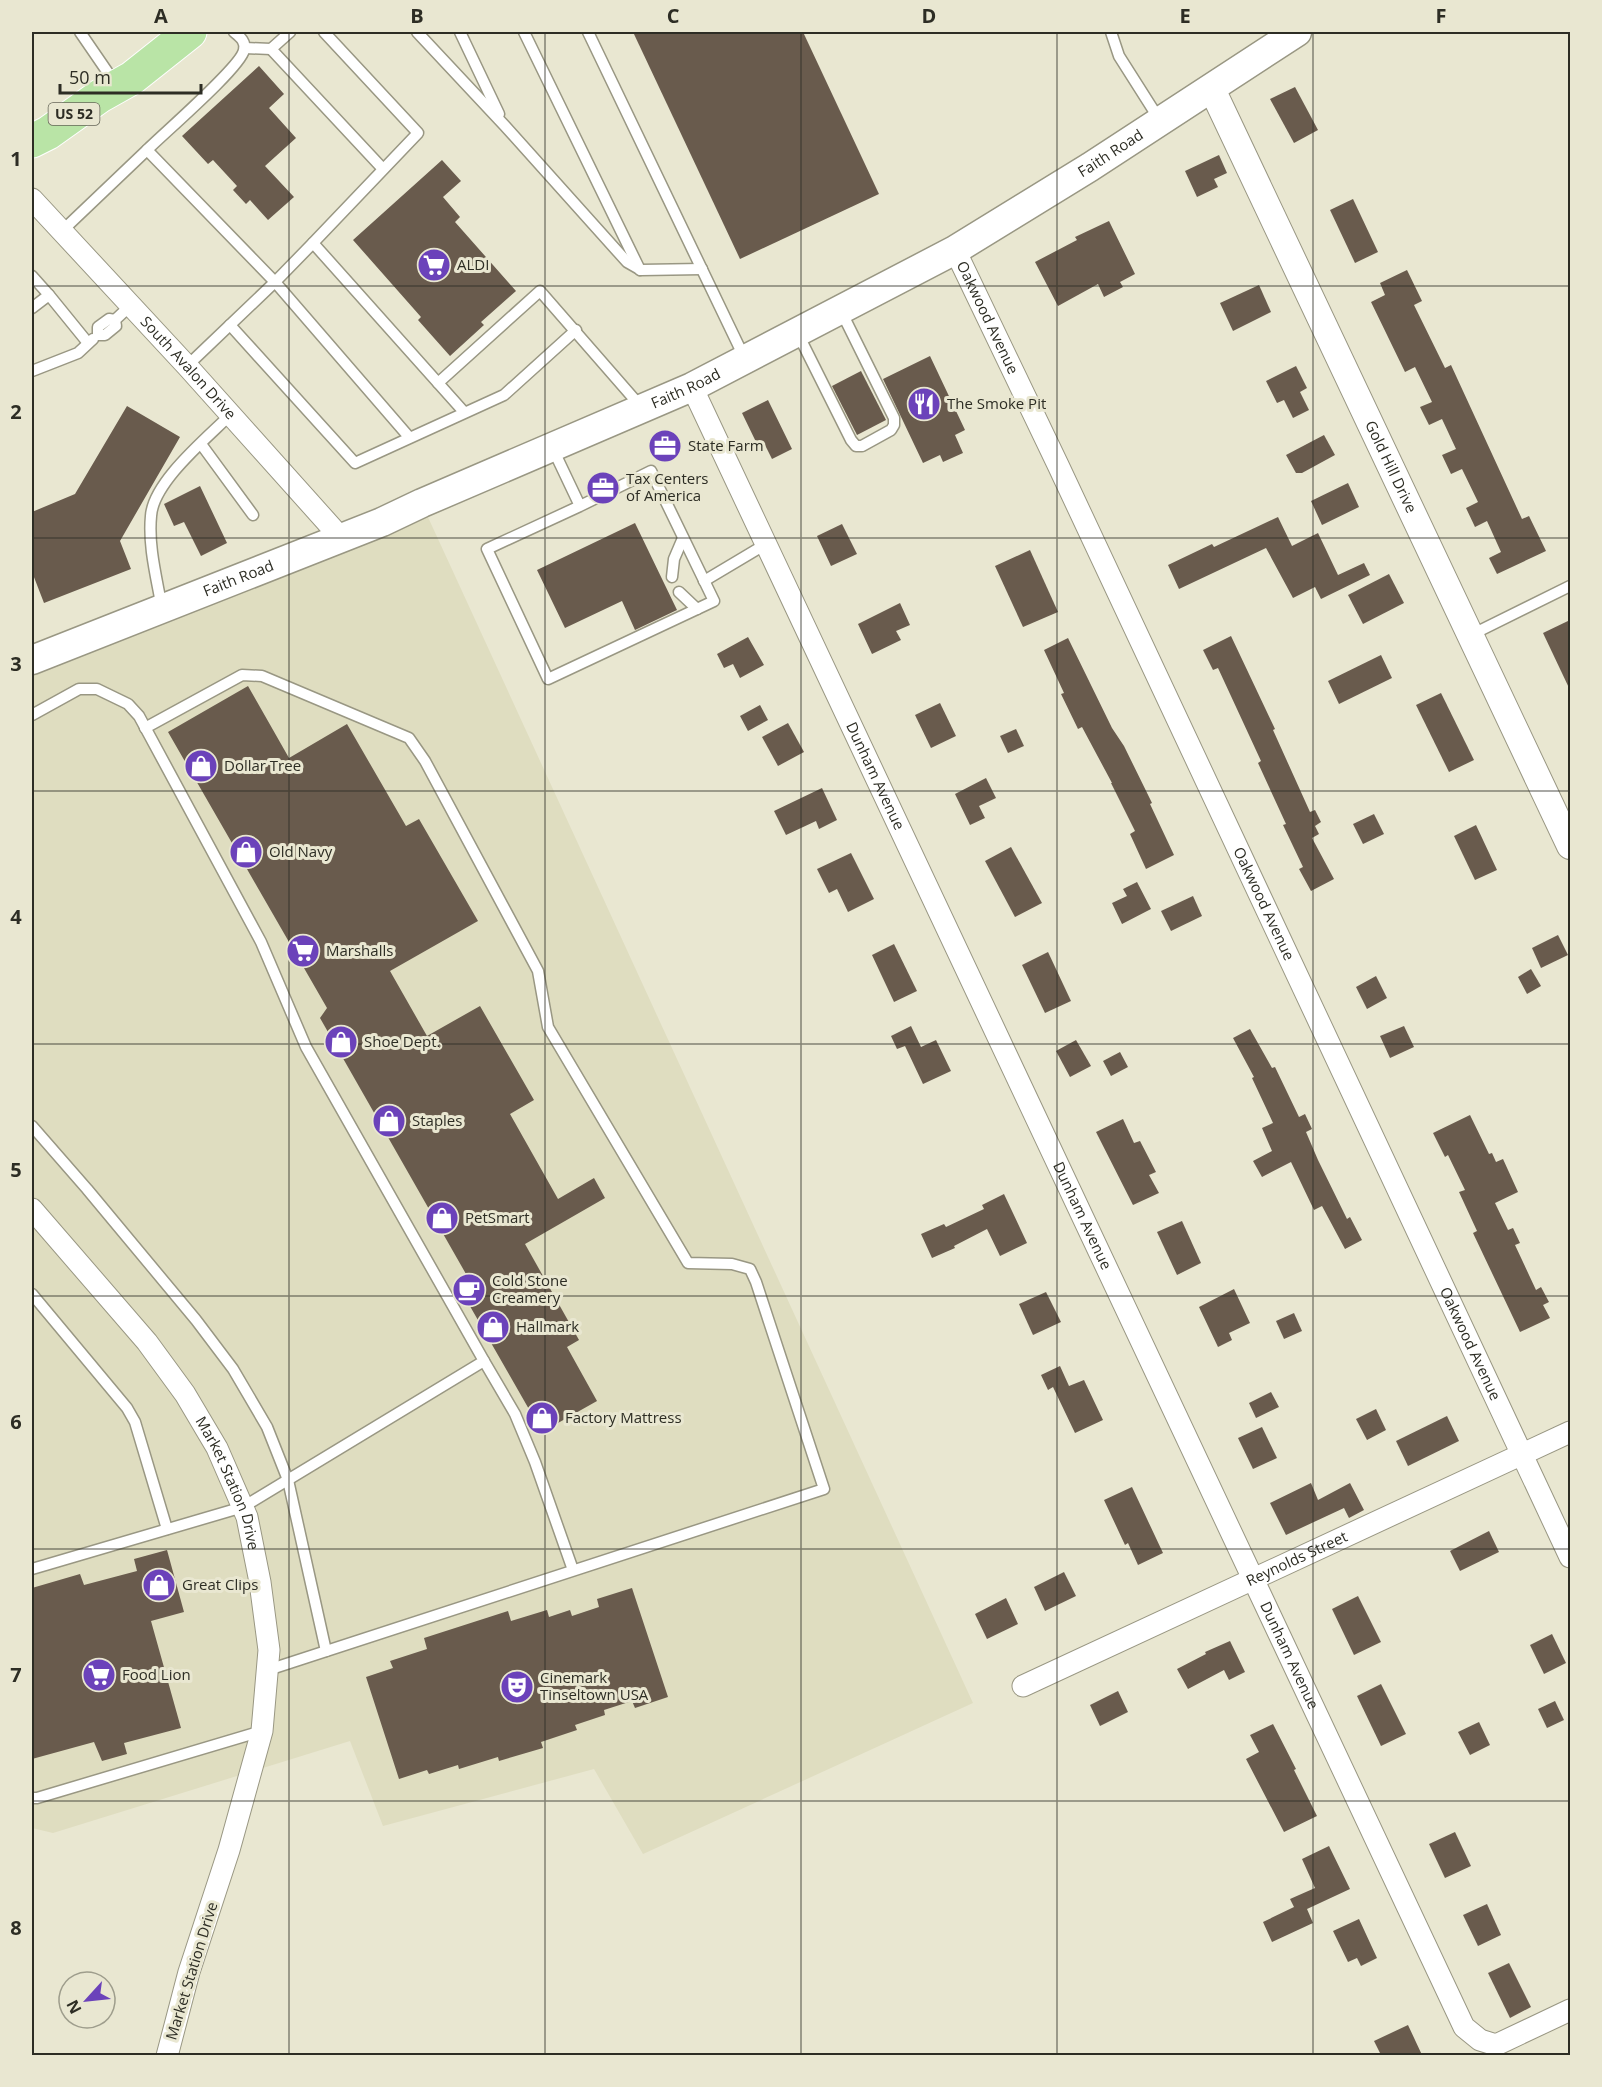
<svg xmlns="http://www.w3.org/2000/svg" width="1602" height="2087" viewBox="0 0 1602 2087" font-family="'Open Sans',sans-serif">
	<rect width="100%" height="100%" fill="#e9e7d1"/>
	<polygon fill="#dfddc0" points="427,515 973,1703 643,1854 594,1769 383,1826 350,1741 53,1833 32,1828 32,675 118,637"/>
	<g fill="#695b4d">
		<polygon points="633,32 803,32 879,194 740,259"/>
		<polygon points="259,66 284,94 269,108 296,138 265,166 294,197 268,220 250,200 246,204 233,190 237,186 213,160 208,164 182,136"/>
		<polygon points="1295,87 1318,130 1294,143 1270,99"/>
		<polygon points="1219,155 1227,173 1214,179 1218,187 1197,197 1185,171"/>
		<polygon points="442,160 461,181 443,197 460,217 455,222 516,291 481,322 484,325 450,356 418,320 421,317 353,240"/>
		<polygon points="1353,199 1378,252 1355,263 1330,210"/>
		<polygon points="1109,221 1135,274 1120,282 1123,287 1104,297 1098,284 1058,306 1035,262 1077,240 1075,237"/>
		<polygon points="1407,270 1422,301 1414,305 1445,368 1451,365 1522,519 1529,516 1546,551 1497,574 1489,558 1501,552 1487,521 1475,527 1466,508 1478,502 1462,469 1451,474 1442,455 1456,449 1442,419 1429,425 1420,407 1432,402 1415,367 1405,372 1371,302 1385,295 1380,283"/>
		<polygon points="1259,285 1271,312 1233,331 1220,303"/>
		<polygon points="930,356 965,430 955,435 963,453 943,462 940,455 923,463 883,379"/>
		<polygon points="1296,366 1307,388 1300,392 1309,410 1293,418 1284,400 1277,403 1266,381"/>
		<polygon points="861,371 886,420 857,435 832,386"/>
		<polygon points="768,400 792,449 772,459 763,441 757,444 742,413"/>
		<polygon points="127,406 180,437 120,541 131,569 44,603 32,572 32,512 75,494"/>
		<polygon points="1324,435 1335,455 1302,473 1296,473 1286,455"/>
		<polygon points="1348,483 1359,507 1322,525 1311,501"/>
		<polygon points="200,486 227,543 201,556 184,522 174,526 164,504"/>
		<polygon points="1278,517 1292,546 1318,533 1338,575 1364,563 1370,575 1321,599 1315,587 1293,598 1266,548 1179,589 1168,565 1212,544 1214,547"/>
		<polygon points="635,523 677,610 635,630 622,601 565,628 537,570"/>
		<polygon points="842,524 857,554 831,566 817,536"/>
		<polygon points="1030,550 1058,612 1023,627 995,566"/>
		<polygon points="1389,574 1404,603 1363,624 1348,595"/>
		<polygon points="900,603 910,625 896,631 901,640 872,654 858,624"/>
		<polygon points="1570,620 1570,690 1543,633"/>
		<polygon points="1231,636 1275,729 1273,730 1310,812 1315,810 1321,822 1315,826 1319,834 1312,838 1334,879 1311,891 1299,869 1303,867 1283,825 1286,824 1258,763 1261,761 1218,668 1213,670 1203,650"/>
		<polygon points="748,637 764,665 740,678 733,664 724,668 717,654"/>
		<polygon points="1068,638 1112,728 1124,746 1152,803 1150,804 1174,855 1146,869 1130,834 1135,831 1111,783 1112,783 1082,727 1078,729 1061,694 1064,693 1044,650"/>
		<polygon points="1381,655 1392,678 1339,704 1328,681"/>
		<polygon points="248,686 289,758 347,724 406,826 419,819 478,921 390,971 427,1036 480,1006 534,1100 510,1114 558,1199 594,1178 605,1198 525,1244 579,1340 567,1347 597,1401 542,1432 459,1287 470,1281 320,1018 327,1008 168,732"/>
		<polygon points="1441,693 1474,760 1449,772 1416,705"/>
		<polygon points="940,703 956,736 931,748 915,715"/>
		<polygon points="760,705 768,720 748,731 740,716"/>
		<polygon points="788,723 804,752 778,766 762,737"/>
		<polygon points="1016,729 1024,746 1008,753 1000,736"/>
		<polygon points="986,778 996,798 979,806 985,818 970,825 955,794"/>
		<polygon points="822,788 837,820 819,829 816,821 786,835 774,811"/>
		<polygon points="1374,814 1384,834 1363,844 1353,824"/>
		<polygon points="1476,825 1497,870 1475,880 1454,836"/>
		<polygon points="1011,847 1042,903 1015,917 985,861"/>
		<polygon points="851,853 874,899 848,912 837,889 829,893 817,869"/>
		<polygon points="1137,882 1151,909 1122,924 1112,903 1127,896 1123,889"/>
		<polygon points="1193,896 1202,916 1171,931 1161,911"/>
		<polygon points="1558,935 1568,955 1541,968 1532,948"/>
		<polygon points="894,944 917,991 894,1002 872,955"/>
		<polygon points="1048,952 1071,1001 1045,1013 1022,965"/>
		<polygon points="1531,969 1541,986 1527,994 1518,977"/>
		<polygon points="1376,976 1387,998 1367,1009 1356,987"/>
		<polygon points="911,1026 921,1047 936,1040 951,1071 923,1084 905,1046 897,1049 891,1036"/>
		<polygon points="1404,1026 1414,1047 1390,1058 1380,1036"/>
		<polygon points="1250,1029 1272,1068 1275,1067 1299,1117 1305,1114 1312,1129 1306,1132 1318,1160 1347,1219 1350,1217 1362,1240 1345,1249 1322,1206 1314,1210 1291,1162 1262,1177 1253,1161 1272,1151 1262,1128 1273,1123 1252,1078 1254,1077 1233,1038"/>
		<polygon points="1076,1040 1091,1066 1070,1077 1056,1051"/>
		<polygon points="1120,1052 1128,1067 1111,1076 1103,1061"/>
		<polygon points="1470,1115 1489,1154 1492,1153 1496,1162 1503,1159 1518,1192 1495,1203 1508,1230 1513,1228 1520,1243 1515,1245 1536,1290 1541,1287 1549,1302 1543,1305 1550,1318 1520,1332 1473,1233 1477,1231 1459,1192 1465,1190 1448,1155 1445,1157 1433,1133"/>
		<polygon points="1123,1119 1134,1143 1140,1141 1156,1172 1149,1175 1159,1193 1133,1205 1096,1132"/>
		<polygon points="1004,1194 1027,1243 1000,1256 987,1229 954,1246 955,1248 932,1258 921,1234 944,1224 946,1227 984,1209 982,1205"/>
		<polygon points="1182,1221 1201,1263 1177,1275 1157,1232"/>
		<polygon points="1234,1289 1250,1323 1229,1333 1232,1340 1218,1347 1199,1307"/>
		<polygon points="1046,1292 1061,1322 1033,1335 1019,1304"/>
		<polygon points="1294,1313 1302,1331 1284,1339 1276,1321"/>
		<polygon points="1060,1366 1069,1386 1084,1380 1103,1420 1075,1433 1053,1387 1048,1390 1041,1375"/>
		<polygon points="1271,1392 1279,1407 1256,1418 1249,1403"/>
		<polygon points="1376,1409 1386,1430 1367,1440 1356,1419"/>
		<polygon points="1447,1416 1459,1441 1408,1466 1396,1441"/>
		<polygon points="1262,1427 1277,1458 1253,1469 1238,1438"/>
		<polygon points="1311,1483 1318,1500 1350,1483 1364,1510 1349,1518 1344,1508 1286,1535 1270,1503"/>
		<polygon points="1132,1487 1163,1553 1138,1565 1128,1543 1125,1545 1104,1500"/>
		<polygon points="1489,1531 1499,1552 1460,1571 1450,1551"/>
		<polygon points="167,1550 184,1612 151,1621 181,1728 124,1743 127,1754 102,1761 94,1742 32,1759 32,1588 80,1574 84,1585 137,1571 134,1559"/>
		<polygon points="1064,1572 1076,1596 1045,1611 1034,1587"/>
		<polygon points="632,1588 668,1697 635,1708 632,1701 604,1710 605,1715 575,1725 577,1730 541,1742 543,1748 499,1761 498,1757 459,1769 458,1765 429,1774 427,1770 399,1779 366,1677 393,1668 390,1661 427,1649 424,1638 508,1611 511,1621 547,1610 549,1617 570,1610 572,1616 599,1607 597,1599"/>
		<polygon points="1358,1596 1381,1642 1354,1655 1332,1609"/>
		<polygon points="1006,1598 1018,1624 987,1639 975,1614"/>
		<polygon points="1552,1634 1566,1663 1544,1674 1530,1645"/>
		<polygon points="1230,1641 1245,1672 1229,1680 1224,1670 1188,1689 1177,1669 1206,1654 1205,1652"/>
		<polygon points="1381,1684 1406,1734 1381,1746 1357,1696"/>
		<polygon points="1118,1691 1128,1712 1100,1726 1090,1705"/>
		<polygon points="1555,1701 1564,1720 1547,1728 1538,1709"/>
		<polygon points="1479,1722 1490,1745 1470,1755 1458,1732"/>
		<polygon points="1273,1724 1296,1769 1294,1770 1317,1816 1284,1832 1246,1759 1259,1752 1250,1735"/>
		<polygon points="1455,1832 1471,1866 1445,1878 1429,1844"/>
		<polygon points="1329,1846 1350,1889 1307,1909 1313,1923 1272,1942 1263,1922 1294,1907 1290,1899 1315,1888 1302,1859"/>
		<polygon points="1487,1904 1501,1935 1478,1946 1463,1915"/>
		<polygon points="1359,1919 1377,1958 1361,1966 1357,1958 1348,1962 1333,1931"/>
		<polygon points="1509,1963 1531,2007 1510,2018 1488,1973"/>
		<polygon points="1408,2025 1422,2055 1381,2055 1374,2041"/>
	</g>
	<g fill="none" stroke-linecap="round" stroke-linejoin="round">
		<g stroke="#999783" stroke-width="13">
			<g id="service">
				<polyline points="80,32 115,83"/>
				<polyline points="417,32 505,126 627,262 641,270 702,269"/>
				<polyline points="460,32 499,114"/>
				<polyline points="524,32 640,270"/>
				<polyline points="588,32 745,359"/>
				<polyline points="1111,32 1119,56 1159,119"/>
				<polyline points="245,48 271,49 290,32"/>
				<polyline points="271,49 383,169"/>
				<path d="M147 150C164 133 241 67 244 50 246 41 240 37 234 32"/>
				<polyline points="62,231 147,150 275,282 409,437"/>
				<polyline points="313,243 418,133 324,32"/>
				<polyline points="32,276 49,295"/>
				<polyline points="32,308 49,295 88,343"/>
				<polyline points="115,320 116,326 105,335 98,335 98,327 109,319 115,320 131,305"/>
				<polyline points="230,325 355,463 504,395 576,330"/>
				<polyline points="797,332 851,440 856,446 862,446 891,430 894,425 894,418 841,311"/>
				<polyline points="187,366 275,282 313,243 464,412"/>
				<polyline points="32,371 78,353 93,339"/>
				<polyline points="438,383 540,291 642,408"/>
				<polyline points="201,444 253,515"/>
				<polyline points="552,447 580,506 487,549 548,679 714,601 651,471 580,506"/>
				<polyline points="672,577 674,559 683,538"/>
				<polyline points="704,581 766,544"/>
				<polyline points="679,592 697,609"/>
				<path d="M162 609C157 579 148 547 151 516 153 482 207 438 230 415"/>
				<polyline points="1471,635 1570,586"/>
				<polyline points="32,715 79,689 97,689 128,704 139,716 261,942 306,1047 484,1361 243,1507 32,1569"/>
				<polyline points="145,728 242,675 262,676 409,738 425,761 538,971 548,1027 688,1263 732,1264 750,1269 756,1282 824,1489 268,1670"/>
				<polyline points="32,1126 87,1189 196,1320 233,1369 267,1427 288,1480 326,1651"/>
				<polyline points="32,1294 127,1408 135,1422 167,1529"/>
				<polyline points="484,1361 515,1414 535,1462 573,1570"/>
				<polyline points="32,1798 37,1798 262,1731"/>
			</g>
		</g>
		<g stroke="#999783" stroke-width="23">
			<g id="minor">
				<path id="s1" d="M32 199 187 366 342 539"/>
				<path id="s2" d="M955 250 1058 465 1570 1557"/>
				<path id="s3" d="M692 387 1464 2027 1480 2040 1496 2045 1570 2010"/>
				<path id="s4" d="M32 1209 147 1342 185 1394 217 1448 247 1517 260 1582 269 1650 262 1731 229 1850 189 1972 167 2056"/>
				<path id="s5" d="M1023 1686 1570 1432"/>
			</g>
		</g>
		<g stroke="#999783" stroke-width="28">
			<g id="tertiary">
				<path id="s6" d="M1212 89 1570 846"/>
			</g>
		</g>
		<g stroke="#999783" stroke-width="31">
			<g id="secondary">
				<path id="s7" d="M32 660 382 522 422 503 692 387 955 250 1090 167 1297 32"/>
			</g>
		</g>
		<g stroke="#fff" stroke-width="35">
			<polyline id="primary" points="32,141 48,133 100,96 132,78 190,32"/>
		</g>
		<use href="#service" stroke="#fff" stroke-width="10"/>
		<use href="#minor" stroke="#fff" stroke-width="21"/>
		<use href="#tertiary" stroke="#fff" stroke-width="26"/>
		<use href="#secondary" stroke="#fff" stroke-width="28"/>
		<use href="#primary" stroke="#b9e4a6" stroke-width="33"/>
	</g>
	<path fill="none" stroke="#2d2d24" stroke-width="1.5" stroke-opacity="0.55" d="M289 32V2056M545 32V2056M801 32V2056M1057 32V2056M1313 32V2056M32 286H1570M32 538H1570M32 791H1570M32 1044H1570M32 1296H1570M32 1549H1570M32 1801H1570"/>
	<defs>
		<g id="supermarket-disc" transform="scale(1.725)"><circle r="9.5" fill="#6b42ba" stroke="#e9e7d1"/><path d="M-6-5.5h2.5l.6 2H6L4.5 2H-2.5L-4.4-4H-6ZM-1.5 3.2a1.3 1.3 0 1 0 .1 0ZM3 3.2a1.3 1.3 0 1 0 .1 0Z" fill="#fff"/></g>
		<g id="restaurant-disc" transform="scale(1.725)"><circle r="9.5" fill="#6b42ba" stroke="#e9e7d1"/><path d="M-5-6h1v4h1v-4h1v4h1v-4h1v5L-1.5 .5V6h-2V.5L-5-1ZM5-6V6H3V1.5H1.5Q1.5-4 5-6Z" fill="#fff"/></g>
		<g id="office-disc" transform="scale(1.725)"><circle r="9.5" fill="#6b42ba" stroke="#e9e7d1"/><path d="M-6-3h4V-5.5h4V-3h4V5H-6ZM-1-4.5V-3h2v-1.5ZM-6 0V1H6V0Z" fill="#fff"/></g>
		<g id="shop-disc" transform="scale(1.725)"><circle r="9.5" fill="#6b42ba" stroke="#e9e7d1"/><path d="M-5-2.5h2.3a2.7 3.5 0 0 1 5.4 0H5L5.5 6h-11ZM-1.5-2.5h3a1.5 2.3 0 0 0-3 0Z" fill="#fff"/></g>
		<g id="cafe-disc" transform="scale(1.725)"><circle r="9.5" fill="#6b42ba" stroke="#e9e7d1"/><path d="M-5.5-4.5H6V0H3Q3 3.5 0 3.5H-2.5Q-5.5 3.5-5.5 0ZM3-3.2v2h1.7v-2ZM-6 4.5H4V6H-6Z" fill="#fff"/></g>
		<g id="theatre-disc" transform="scale(1.725)"><circle r="9.5" fill="#6b42ba" stroke="#e9e7d1"/><path d="M-5-5.5Q0-4 5-5.5V0Q5 5 0 6Q-5 5-5 0ZM-3.3-2.5H-1v1.5H-3.3ZM1-2.5H3.3v1.5H1ZM-2.8 1Q0 5.5 2.8 1Z" fill="#fff"/></g>
	</defs>
	<g fill-rule="evenodd">
		<use href="#supermarket-disc" x="434" y="265"/>
		<use href="#restaurant-disc" x="924" y="404"/>
		<use href="#office-disc" x="665" y="446"/>
		<use href="#office-disc" x="603" y="488"/>
		<use href="#shop-disc" x="201" y="766"/>
		<use href="#shop-disc" x="246" y="852"/>
		<use href="#supermarket-disc" x="303" y="951"/>
		<use href="#shop-disc" x="341" y="1042"/>
		<use href="#shop-disc" x="389" y="1121"/>
		<use href="#shop-disc" x="442" y="1218"/>
		<use href="#cafe-disc" x="469" y="1290"/>
		<use href="#shop-disc" x="493" y="1327"/>
		<use href="#shop-disc" x="542" y="1418"/>
		<use href="#shop-disc" x="159" y="1585"/>
		<use href="#supermarket-disc" x="99" y="1675"/>
		<use href="#theatre-disc" x="517" y="1687"/>
	</g>
	<g text-anchor="middle" stroke-width="6" stroke-linejoin="round" paint-order="stroke">
		<rect fill="#e9e7d1" stroke="#656558" stroke-width="1.5" x="48.5" y="103" width="51" height="22" rx="4.5"/>
		<g font-size="14" font-weight="bold" fill="#2d2d24">
			<text x="74" y="119">US 52</text>
		</g>
		<g font-size="15" fill="#2d2d24" stroke="#e9e7d1">
			<text dy="5" stroke="none"><textPath href="#s7" startOffset="1194">Faith Road</textPath></text>
			<text dy="5" stroke="none"><textPath href="#s2" startOffset="75">Oakwood Avenue</textPath></text>
			<text dy="5" stroke="none"><textPath href="#s1" startOffset="230">South Avalon Drive</textPath></text>
			<text dy="5" stroke="none"><textPath href="#s7" startOffset="708">Faith Road</textPath></text>
			<text dy="5" stroke="none"><textPath href="#s6" startOffset="418">Gold Hill Drive</textPath></text>
			<text dy="5" stroke="none"><textPath href="#s7" startOffset="222">Faith Road</textPath></text>
			<text dy="5" stroke="none"><textPath href="#s3" startOffset="430">Dunham Avenue</textPath></text>
			<text dy="5" stroke="none"><textPath href="#s2" startOffset="723">Oakwood Avenue</textPath></text>
			<text dy="5" stroke="none"><textPath href="#s3" startOffset="916">Dunham Avenue</textPath></text>
			<text dy="5" stroke="none"><textPath href="#s2" startOffset="1209">Oakwood Avenue</textPath></text>
			<text dy="5" stroke="none"><textPath href="#s4" startOffset="340">Market Station Drive</textPath></text>
			<text dy="5" stroke="none"><textPath href="#s5" startOffset="302">Reynolds Street</textPath></text>
			<text dy="5" stroke="none"><textPath href="#s3" startOffset="1402">Dunham Avenue</textPath></text>
			<text transform="translate(192 1971) rotate(-73)" y="5">Market Station Drive</text>
		</g>
		<g font-size="15" fill="#2d2d24" stroke="#e9e7d1" text-anchor="start">
			<text x="457" y="270">ALDI</text>
			<text x="947" y="409">The Smoke Pit</text>
			<text x="688" y="451">State Farm</text>
			<text x="626" y="484">Tax Centers<tspan x="626" dy="17">of America</tspan></text>
			<text x="224" y="771">Dollar Tree</text>
			<text x="269" y="857">Old Navy</text>
			<text x="326" y="956">Marshalls</text>
			<text x="364" y="1047">Shoe Dept.</text>
			<text x="412" y="1126">Staples</text>
			<text x="465" y="1223">PetSmart</text>
			<text x="492" y="1286">Cold Stone<tspan x="492" dy="17">Creamery</tspan></text>
			<text x="516" y="1332">Hallmark</text>
			<text x="565" y="1423">Factory Mattress</text>
			<text x="182" y="1590">Great Clips</text>
			<text x="122" y="1680">Food Lion</text>
			<text x="540" y="1683">Cinemark<tspan x="540" dy="17">Tinseltown USA</tspan></text>
		</g>
	</g>
	<rect width="1602" height="2087" fill="none" stroke="#e9e7d1" stroke-width="66"/>
	<g transform="translate(87 2000) rotate(243)"><circle r="28" fill="#e9e7d1" stroke="#9e9d8c" stroke-width="1.5"/>
	<path d="M0-4.5L10 22L0 15L-10 22Z" fill="#6b42ba"/>
	<text y="-9" font-size="16" font-weight="bold" text-anchor="middle" fill="#2d2d24">N</text>
	</g>
	<path d="M60 84v9h141v-9" fill="none" stroke="#2d2d24" stroke-width="3"/>
	<text x="69" y="84" font-size="18" fill="#2d2d24" stroke="#e9e7d1" stroke-width="4.5" paint-order="stroke">50 m</text>
	<rect x="33" y="33" width="1536" height="2021" fill="none" stroke="#2d2d24" stroke-width="2"/>
	<g font-size="20" text-anchor="middle" font-weight="bold" fill="#2d2d24">
		<text x="161" y="23">A</text>
		<text x="417" y="23">B</text>
		<text x="673" y="23">C</text>
		<text x="929" y="23">D</text>
		<text x="1185" y="23">E</text>
		<text x="1441" y="23">F</text>
		<text x="16" y="166">1</text>
		<text x="16" y="419">2</text>
		<text x="16" y="671">3</text>
		<text x="16" y="924">4</text>
		<text x="16" y="1177">5</text>
		<text x="16" y="1429">6</text>
		<text x="16" y="1682">7</text>
		<text x="16" y="1935">8</text>
	</g>
</svg>
